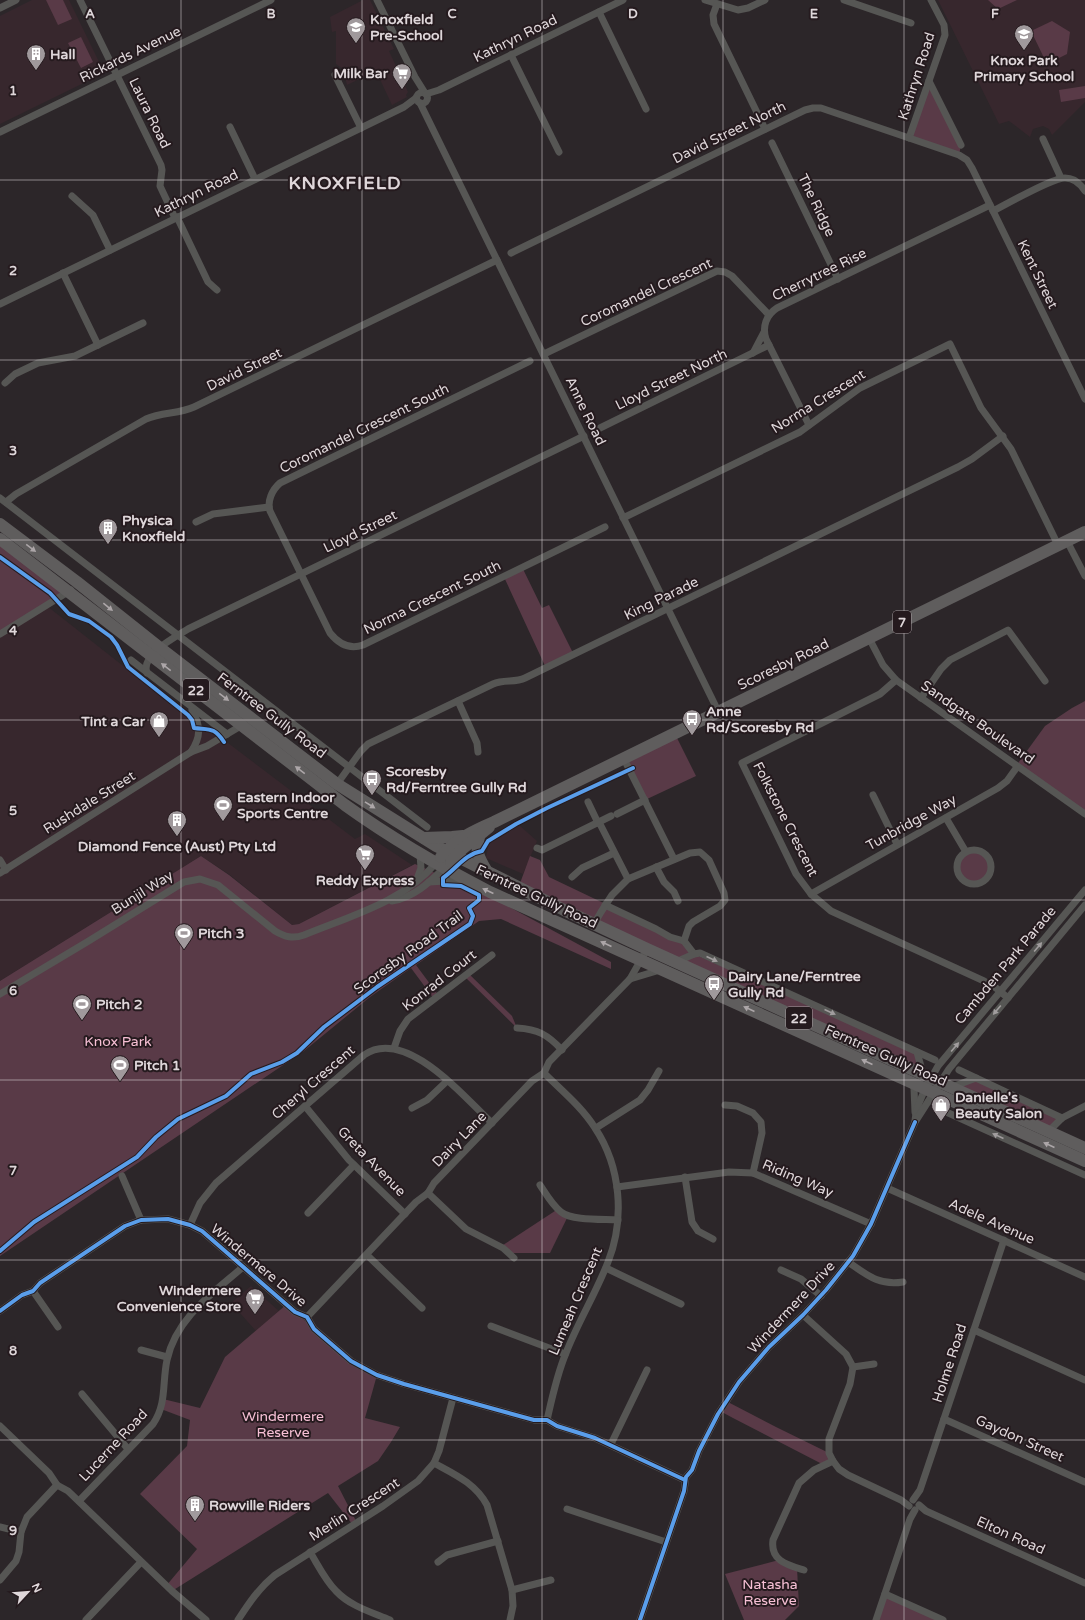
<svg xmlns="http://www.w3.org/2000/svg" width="1085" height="1620" viewBox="0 0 1085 1620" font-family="'Varela Round',sans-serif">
	<rect width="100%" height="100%" fill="#2c2629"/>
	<g fill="#37272d">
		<polygon points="32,0 69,0 102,68 100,75 0,124 0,16"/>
		<polygon points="363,0 370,0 394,49 389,51 408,92 406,95 407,97 392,105 376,71 347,85 343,69 336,64 336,31 332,32 330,17"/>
		<polygon points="938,0 1085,0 1085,102 1052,135 1049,129 1043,126 1033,129 1030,137 1009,121 999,124"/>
		<polygon points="47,606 188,717 228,743 355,839 365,834 412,865 299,924 292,925 230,875 201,856 0,981 0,634"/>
		<polygon points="519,825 537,841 523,874 486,858 489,841"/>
		<polygon points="251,1286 279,1311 256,1331 231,1303"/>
	</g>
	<g fill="#593a47">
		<polygon points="46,0 63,0 72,19 58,25"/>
		<polygon points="988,0 1017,0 998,9"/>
		<polygon points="1052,21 1070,32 1067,54 1047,64 1031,31"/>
		<polygon points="81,37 93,62 81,68 68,43"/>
		<polygon points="929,81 961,145 959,155 909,138"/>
		<polygon points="1085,86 1085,98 1061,102 1059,90"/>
		<polygon points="0,539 70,592 0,634"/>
		<polygon points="522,567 542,608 549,605 574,655 546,668 504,577"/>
		<polygon points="1085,701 1085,814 1016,766 1045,726 1072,708"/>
		<polygon points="675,734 696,776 645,800 624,759"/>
		<circle cx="974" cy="867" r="17"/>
		<polygon points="201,856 229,875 292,925 299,924 415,864 502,903 611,962 611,969 501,919 479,921 416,965 439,996 434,999 411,968 370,997 304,1051 0,1256 0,981"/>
		<polygon points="530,856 540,860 549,877 681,940 694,954 917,1052 923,1074 519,886"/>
		<polygon points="468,973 512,1016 517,1028 464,976"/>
		<polygon points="976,1078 1062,1118 1049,1131 952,1087"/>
		<polygon points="558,1209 568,1216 550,1253 509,1253 500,1247"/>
		<polygon points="287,1304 329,1343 377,1375 365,1418 400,1427 391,1442 378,1461 338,1486 357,1523 353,1525 328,1493 172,1591 166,1586 197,1549 140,1494 187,1446 190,1420 161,1409 163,1399 200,1408 225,1357"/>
		<polygon points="726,1401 776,1427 829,1453 831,1458 824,1465 733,1418 720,1411"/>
		<polygon points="779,1560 797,1568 799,1606 785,1620 744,1620 725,1574"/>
		<polygon points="885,1594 943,1620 876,1620"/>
	</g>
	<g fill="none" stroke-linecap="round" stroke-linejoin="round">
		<g stroke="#565654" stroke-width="7">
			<polyline points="80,0 161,165 162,170 160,186 175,218"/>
			<polyline points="377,0 415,77 425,93"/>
			<polyline points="705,0 738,10 748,8 765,0"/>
			<polyline points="844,0 911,23"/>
			<polyline points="717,4 713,15 714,24 765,129"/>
			<polyline points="0,8 16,0"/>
			<polyline points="599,12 646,109"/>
			<polyline points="511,55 559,152"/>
			<polyline points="335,75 361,128"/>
			<polyline points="929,81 961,145"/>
			<circle cx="422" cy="98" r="5.5"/>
			<polyline points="426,94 439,90 623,0"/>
			<polyline points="420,103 719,713"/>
			<polyline points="230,127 255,179"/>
			<polyline points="0,132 271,0"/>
			<polyline points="909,138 945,35 944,25 931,0"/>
			<polyline points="1043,139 1061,178"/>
			<polyline points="772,143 838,279"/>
			<polyline points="72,196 93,215 110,250"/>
			<path d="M993 211C1007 204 1052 178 1065 178 1074 178 1080 183 1085 191"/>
			<polyline points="177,217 208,282 217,290"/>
			<polyline points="511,253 805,110 813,108 821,108 959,155 967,160 972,168 1085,399"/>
			<polyline points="63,273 98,345"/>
			<polyline points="0,304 404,107 416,98"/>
			<polyline points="753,353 764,332"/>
			<polyline points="544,354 717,271 725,272 732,276 769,315"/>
			<path d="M530 361 280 483C272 490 267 501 270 511L330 633C338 643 349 650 363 645L605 527"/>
			<polyline points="5,383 15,374 38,363 75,356 143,323"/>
			<path d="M809 425 766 339C762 327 766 315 777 308L990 205"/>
			<polyline points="600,428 769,345"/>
			<polyline points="0,498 427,827"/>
			<path d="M6 502 16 494 146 419C162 412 179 414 194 407L497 260"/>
			<polyline points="623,518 800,432 860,388 950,344 981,408 1011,449 1058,545"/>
			<polyline points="196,522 213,514 269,507"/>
			<polyline points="1067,541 1085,576"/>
			<polyline points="0,634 71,590"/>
			<polyline points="869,638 883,665 896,680 1085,814"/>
			<polyline points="131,660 227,734"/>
			<path d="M147 673C140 655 175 637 188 629L584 436"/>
			<polyline points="896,680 880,694 742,763 796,874 811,894 831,911 984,981 996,988 1008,998"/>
			<polyline points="921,698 941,669 950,660 1008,630 1045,681"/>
			<polyline points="458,701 477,743 478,752"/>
			<path d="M191 752C201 737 201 726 192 710"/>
			<polyline points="624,759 674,859"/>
			<path d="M337 784 361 751 368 744 493 684C504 679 515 683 525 678L958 467 972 459 1003 436"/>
			<polyline points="873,795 897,844"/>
			<polyline points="588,802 598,823"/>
			<polyline points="617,814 645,800"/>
			<polyline points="946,818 966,852"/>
			<polyline points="599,822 628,879"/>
			<polyline points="537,848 542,850 611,816"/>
			<circle cx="974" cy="867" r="17"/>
			<polyline points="0,860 6,870"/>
			<polyline points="656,867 664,882 674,892 678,901"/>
			<polyline points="0,873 191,752 207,746 239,727 243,723"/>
			<polyline points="572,877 582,868 614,853"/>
			<polyline points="416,882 421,868 420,854"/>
			<polyline points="429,882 463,880"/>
			<polyline points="811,894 998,788 1007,781 1017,767"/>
			<path d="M392 901C413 898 430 882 444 868"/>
			<polyline points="605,905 656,929 670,937 684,941 694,954"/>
			<polyline points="594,924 601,912 612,895 628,879 690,853 700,852 709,860 724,893 725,900 720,906 693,922 689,926 684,941"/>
			<polyline points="676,962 694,954 700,953 935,1060"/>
			<polyline points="630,979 660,970"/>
			<path d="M0 994 87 942 184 882 200 879 218 885 275 931C285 937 293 939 304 935 350 916 403 902 436 863"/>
			<path d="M517 1028C538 1029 548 1035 562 1050"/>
			<polyline points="394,1048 400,1031 408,1019 492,955"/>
			<polyline points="917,1052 923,1074"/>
			<polyline points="959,1070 976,1078"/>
			<path d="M544 1073C561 1090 582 1107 595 1128 621 1167 625 1219 608 1262 596 1293 578 1322 566 1353 557 1374 552 1398 547 1420"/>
			<polyline points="912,1083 914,1088 915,1112"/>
			<polyline points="952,1087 976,1078 1062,1118"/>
			<polyline points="725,1105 737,1106 753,1113 761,1122 762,1133 753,1173"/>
			<polyline points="305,1106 349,1160 405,1214"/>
			<polyline points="412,1108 427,1100 447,1081"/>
			<polyline points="944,1111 1085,1175"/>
			<path d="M915 1121C916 1103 929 1082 938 1066L1085 890"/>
			<polyline points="596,1128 640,1100 648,1090 659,1071"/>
			<polyline points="1049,1131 1062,1118 1085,1106"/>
			<polyline points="122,1176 141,1220"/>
			<polyline points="685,1177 692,1222 698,1231 713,1239"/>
			<path d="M540 1185C546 1194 552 1205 561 1212 572 1221 603 1219 618 1220"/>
			<polyline points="617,1187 729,1172 753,1173 871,1224"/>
			<polyline points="887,1188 1085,1277"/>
			<polyline points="428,1193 466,1229 503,1248 514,1258"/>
			<polyline points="308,1213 354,1165"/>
			<path d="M190 1225 200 1203 216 1183 364 1055C405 1026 464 1097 492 1123"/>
			<polyline points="367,1255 422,1308"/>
			<path d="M848 1262C867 1275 879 1286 903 1282"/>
			<polyline points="606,1268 681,1304"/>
			<polyline points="781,1270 801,1279 821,1296"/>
			<polyline points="33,1291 58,1327"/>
			<polyline points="0,1311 22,1295 33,1291 40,1283 125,1226 141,1220 168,1219 190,1225 202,1231 295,1312 307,1317 314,1329 351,1361 377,1375 404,1384 534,1420 547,1420 557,1426 595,1438 685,1480"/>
			<polyline points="803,1315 846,1354 853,1367 850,1384 829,1439 829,1453 833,1461 839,1469 848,1475 901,1500 909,1506"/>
			<polyline points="307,1317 416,1202 428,1193 434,1183 532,1081 544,1073 549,1062 630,979 647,949"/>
			<polyline points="491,1326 565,1354"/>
			<polyline points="974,1330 1085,1380"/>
			<polyline points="141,1350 167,1357"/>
			<polyline points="853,1367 874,1364"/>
			<polyline points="82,1394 128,1449"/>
			<polyline points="944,1419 1085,1482"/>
			<polyline points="0,1426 49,1473 57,1485 68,1491 172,1591 206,1620"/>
			<polyline points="611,1444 647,1370"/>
			<path d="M434 1463C454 1474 475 1483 487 1505L512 1590 513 1606 510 1620"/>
			<polyline points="913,1500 920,1490 1004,1240"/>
			<path d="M79 1501 153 1424C167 1404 162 1383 167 1360 176 1318 213 1293 243 1267"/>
			<polyline points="919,1505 926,1511 1085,1583"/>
			<polyline points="567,1509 666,1542"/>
			<polyline points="0,1527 21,1532"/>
			<path d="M310 1552C318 1565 325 1580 336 1591 350 1606 371 1612 390 1620"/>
			<polyline points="438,1562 447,1555 498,1541"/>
			<path d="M804 1570C788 1565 770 1561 773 1540L799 1483 814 1470 833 1461"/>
			<polyline points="0,1580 16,1561 19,1552 21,1532 27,1517 57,1485"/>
			<polyline points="512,1590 551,1580"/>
			<polyline points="885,1594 943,1620"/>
			<polyline points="86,1620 141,1562"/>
			<path d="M238 1620C249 1603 259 1588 275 1575L383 1506 418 1481 434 1463 439 1451 453 1398"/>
			<polyline points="640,1620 684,1491 686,1477 692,1470 699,1451 718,1414 739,1382 769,1347 803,1315 826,1290 853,1256 871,1224 915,1122 949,1069 1085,905"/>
			<polyline points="876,1620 910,1519 915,1510"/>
		</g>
		<g stroke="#5f5d5d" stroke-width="12">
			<polyline points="0,524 77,582 160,648 337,784 436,846 564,910 647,949 1085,1148"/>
			<path d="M0 539 345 805C391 838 439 866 490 892L1085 1161"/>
			<path d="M479 837C475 851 479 858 486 870"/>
			<polyline points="424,838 452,837 463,836"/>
			<path d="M441 857C456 839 473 831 494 822L1085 532"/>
			<polyline points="451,862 462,849 489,827"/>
		</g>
		<g stroke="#251a1e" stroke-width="6">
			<g id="cycleway">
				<path d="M0 557 50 593 69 614 89 621 111 637 117 645 128 667 188 715 192 720 194 728C210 730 214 727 224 742"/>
				<path d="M0 1251 34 1222 137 1157 156 1137 178 1119 226 1096 251 1074 282 1062 297 1053 324 1027 377 987 470 924 473 916 469 908 479 900V895L461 886 443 885V878C457 868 465 854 482 851L488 841 516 824 547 808 633 768"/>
				<polyline points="0,1311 22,1295 33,1291 40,1283 125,1226 141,1220 168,1219 190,1225 202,1231 295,1312 307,1317 314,1329 351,1361 377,1375 404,1384 534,1420 547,1420 557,1426 595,1438 685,1480"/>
				<polyline points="640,1620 684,1491 686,1477 692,1470 699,1451 718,1414 739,1382 769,1347 803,1315 826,1290 853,1256 871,1224 915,1122"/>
			</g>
		</g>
		<use href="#cycleway" stroke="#5a9eea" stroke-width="4"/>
	</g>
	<defs><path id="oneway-solid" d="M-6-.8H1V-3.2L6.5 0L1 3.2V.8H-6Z"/></defs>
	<g fill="#aca6a8">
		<use href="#oneway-solid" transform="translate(31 548) rotate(37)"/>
		<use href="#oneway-solid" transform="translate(108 607) rotate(39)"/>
		<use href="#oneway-solid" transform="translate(166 667) rotate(-142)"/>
		<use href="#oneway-solid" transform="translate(224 697) rotate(37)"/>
		<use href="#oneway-solid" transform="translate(300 770) rotate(-143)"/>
		<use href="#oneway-solid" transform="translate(370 805) rotate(32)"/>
		<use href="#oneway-solid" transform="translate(488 891) rotate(-155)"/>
		<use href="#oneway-solid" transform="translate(606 944) rotate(-156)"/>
		<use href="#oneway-solid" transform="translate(749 1009) rotate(-156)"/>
		<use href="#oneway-solid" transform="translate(867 1062) rotate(-156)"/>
		<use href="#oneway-solid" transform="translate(1049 1145) rotate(-156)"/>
	</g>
	<g fill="#a19d9e">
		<use href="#oneway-solid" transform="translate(1038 947) rotate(-50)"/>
		<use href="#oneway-solid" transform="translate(712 959) rotate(24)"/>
		<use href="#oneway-solid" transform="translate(997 1010) rotate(130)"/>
		<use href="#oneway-solid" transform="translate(830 1012) rotate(24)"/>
		<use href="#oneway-solid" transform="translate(955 1047) rotate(-50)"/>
		<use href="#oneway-solid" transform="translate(998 1136) rotate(-156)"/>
	</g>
	<path fill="none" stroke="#dfd7da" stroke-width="1" stroke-opacity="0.55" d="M181 0V1620M362 0V1620M542 0V1620M723 0V1620M904 0V1620M0 180H1085M0 360H1085M0 540H1085M0 720H1085M0 900H1085M0 1080H1085M0 1260H1085M0 1440H1085"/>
	<defs>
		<g id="school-pin" transform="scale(1)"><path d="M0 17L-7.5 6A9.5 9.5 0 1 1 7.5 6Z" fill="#a0999c" stroke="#251a1e"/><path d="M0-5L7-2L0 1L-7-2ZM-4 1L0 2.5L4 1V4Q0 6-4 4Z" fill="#fff"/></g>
		<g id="building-pin" transform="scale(1)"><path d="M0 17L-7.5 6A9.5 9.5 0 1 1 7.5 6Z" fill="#a0999c" stroke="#251a1e"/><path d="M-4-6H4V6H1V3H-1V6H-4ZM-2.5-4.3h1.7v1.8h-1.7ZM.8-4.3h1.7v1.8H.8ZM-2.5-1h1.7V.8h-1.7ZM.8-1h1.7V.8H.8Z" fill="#fff"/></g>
		<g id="supermarket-pin" transform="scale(1)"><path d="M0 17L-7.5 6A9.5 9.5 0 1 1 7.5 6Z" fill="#a0999c" stroke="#251a1e"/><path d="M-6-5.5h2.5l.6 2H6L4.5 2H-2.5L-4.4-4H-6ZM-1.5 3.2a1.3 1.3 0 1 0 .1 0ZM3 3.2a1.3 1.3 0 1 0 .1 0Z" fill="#fff"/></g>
		<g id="bus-pin" transform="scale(1)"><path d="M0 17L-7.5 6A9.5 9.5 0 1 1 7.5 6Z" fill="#a0999c" stroke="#251a1e"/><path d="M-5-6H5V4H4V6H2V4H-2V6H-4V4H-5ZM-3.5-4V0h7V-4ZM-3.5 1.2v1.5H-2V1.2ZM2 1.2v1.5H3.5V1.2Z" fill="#fff"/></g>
		<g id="shop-pin" transform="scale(1)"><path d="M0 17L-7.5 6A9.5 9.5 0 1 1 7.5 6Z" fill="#a0999c" stroke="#251a1e"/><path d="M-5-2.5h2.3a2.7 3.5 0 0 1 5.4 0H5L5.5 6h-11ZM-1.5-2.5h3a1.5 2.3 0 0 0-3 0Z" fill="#fff"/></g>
		<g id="stadium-pin" transform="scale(1)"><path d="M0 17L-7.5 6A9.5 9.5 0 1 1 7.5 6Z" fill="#a0999c" stroke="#251a1e"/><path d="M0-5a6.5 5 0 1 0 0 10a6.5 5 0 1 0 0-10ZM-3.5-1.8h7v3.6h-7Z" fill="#fff"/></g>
	</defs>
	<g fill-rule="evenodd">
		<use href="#school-pin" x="356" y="27"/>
		<use href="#school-pin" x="1024" y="34"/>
		<use href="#building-pin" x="36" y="54"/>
		<use href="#supermarket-pin" x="402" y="73"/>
		<use href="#building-pin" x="108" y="528"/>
		<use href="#bus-pin" x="692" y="719"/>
		<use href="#shop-pin" x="159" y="721"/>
		<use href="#bus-pin" x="372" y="779"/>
		<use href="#stadium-pin" x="223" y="805"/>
		<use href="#building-pin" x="177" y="820"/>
		<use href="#supermarket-pin" x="365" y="854"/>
		<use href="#stadium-pin" x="184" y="933"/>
		<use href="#bus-pin" x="714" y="984"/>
		<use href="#stadium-pin" x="82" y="1004"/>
		<use href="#stadium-pin" x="120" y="1065"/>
		<use href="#shop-pin" x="941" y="1105"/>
		<use href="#supermarket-pin" x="255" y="1298"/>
		<use href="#building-pin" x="195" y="1505"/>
	</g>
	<g text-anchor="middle" stroke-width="4" stroke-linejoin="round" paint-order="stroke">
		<g fill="#251a1e" stroke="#a79ea2" stroke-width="1">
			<rect x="893" y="611" width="18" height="22" rx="3"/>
			<rect x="183" y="679" width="26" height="22" rx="3"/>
			<rect x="786" y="1007" width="26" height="22" rx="3"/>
		</g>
		<g font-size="13" font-weight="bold" fill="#dfd7da">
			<text x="902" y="627">7</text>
			<text x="196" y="695">22</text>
			<text x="799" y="1023">22</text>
		</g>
		<g font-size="14" font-weight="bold" fill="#dfd7da" stroke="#251a1e" text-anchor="start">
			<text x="370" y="24">Knoxfield<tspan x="370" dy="16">Pre-School</tspan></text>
			<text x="50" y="59">Hall</text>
			<text x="1024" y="65" text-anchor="middle">Knox Park<tspan x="1024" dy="16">Primary School</tspan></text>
			<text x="388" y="78" text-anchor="end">Milk Bar</text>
			<text x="122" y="525">Physica<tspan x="122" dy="16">Knoxfield</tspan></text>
			<text x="706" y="716">Anne<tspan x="706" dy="16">Rd/Scoresby Rd</tspan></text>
			<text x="145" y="726" text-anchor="end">Tint a Car</text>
			<text x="386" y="776">Scoresby<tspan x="386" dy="16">Rd/Ferntree Gully Rd</tspan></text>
			<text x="237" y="802">Eastern Indoor<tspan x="237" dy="16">Sports Centre</tspan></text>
			<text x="177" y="851" text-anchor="middle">Diamond Fence (Aust) Pty Ltd</text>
			<text x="365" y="885" text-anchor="middle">Reddy Express</text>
			<text x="198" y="938">Pitch 3</text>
			<text x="728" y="981">Dairy Lane/Ferntree<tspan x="728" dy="16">Gully Rd</tspan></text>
			<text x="96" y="1009">Pitch 2</text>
			<text x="134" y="1070">Pitch 1</text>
			<text x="955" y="1102">Danielle's<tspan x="955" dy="16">Beauty Salon</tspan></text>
			<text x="241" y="1295" text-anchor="end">Windermere<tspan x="241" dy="16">Convenience Store</tspan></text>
			<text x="209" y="1510">Rowville Riders</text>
		</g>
		<g font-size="14" fill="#dfd7da" stroke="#251a1e">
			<text transform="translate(515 38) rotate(-26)" y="5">Kathryn Road</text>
			<text transform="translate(130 54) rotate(-26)" y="5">Rickards Avenue</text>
			<text transform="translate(916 76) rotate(-72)" y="5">Kathryn Road</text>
			<text transform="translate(150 113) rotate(64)" y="5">Laura Road</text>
			<text transform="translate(729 132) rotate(-26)" y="5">David Street North</text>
			<text transform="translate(196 193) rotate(-26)" y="5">Kathryn Road</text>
			<text transform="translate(817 205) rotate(64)" y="5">The Ridge</text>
			<text transform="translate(819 274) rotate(-26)" y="5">Cherrytree Rise</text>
			<text transform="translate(1038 274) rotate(64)" y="5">Kent Street</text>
			<text transform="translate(646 292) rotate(-25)" y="5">Coromandel Crescent</text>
			<text transform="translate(244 369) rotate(-26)" y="5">David Street</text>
			<text transform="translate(671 379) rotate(-26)" y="5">Lloyd Street North</text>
			<text transform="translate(818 401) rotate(-32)" y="5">Norma Crescent</text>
			<text transform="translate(586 411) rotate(64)" y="5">Anne Road</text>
			<text transform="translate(364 428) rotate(-26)" y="5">Coromandel Crescent South</text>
			<text transform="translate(360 531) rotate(-26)" y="5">Lloyd Street</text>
			<text transform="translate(432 597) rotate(-26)" y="5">Norma Crescent South</text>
			<text transform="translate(661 598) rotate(-26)" y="5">King Parade</text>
			<text transform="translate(783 664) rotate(-26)" y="5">Scoresby Road</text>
			<text transform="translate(272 715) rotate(37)" y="5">Ferntree Gully Road</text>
			<text transform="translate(978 722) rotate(35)" y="5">Sandgate Boulevard</text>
			<text transform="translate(89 802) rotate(-32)" y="5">Rushdale Street</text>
			<text transform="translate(786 819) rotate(63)" y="5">Folkstone Crescent</text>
			<text transform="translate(911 822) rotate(-29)" y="5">Tunbridge Way</text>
			<text transform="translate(142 892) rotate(-32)" y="5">Bunjil Way</text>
			<text transform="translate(537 896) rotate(25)" y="5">Ferntree Gully Road</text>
			<text transform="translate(408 952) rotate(-36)" y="5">Scoresby Road Trail</text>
			<text transform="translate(1005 965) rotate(-50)" y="5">Cambden Park Parade</text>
			<text transform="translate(439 980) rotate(-38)" y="5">Konrad Court</text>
			<text transform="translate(886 1055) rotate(24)" y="5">Ferntree Gully Road</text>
			<text transform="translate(313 1082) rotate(-41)" y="5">Cheryl Crescent</text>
			<text transform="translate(459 1139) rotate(-46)" y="5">Dairy Lane</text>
			<text transform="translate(372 1161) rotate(46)" y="5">Greta Avenue</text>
			<text transform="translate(798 1178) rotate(23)" y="5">Riding Way</text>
			<text transform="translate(992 1221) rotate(24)" y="5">Adele Avenue</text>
			<text transform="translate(259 1265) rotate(40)" y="5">Windermere Drive</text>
			<text transform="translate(575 1301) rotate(-67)" y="5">Lumeah Crescent</text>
			<text transform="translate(791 1307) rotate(-47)" y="5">Windermere Drive</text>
			<text transform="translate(949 1363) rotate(-72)" y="5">Holme Road</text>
			<text transform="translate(1020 1438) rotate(24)" y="5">Gaydon Street</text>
			<text transform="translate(113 1445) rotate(-47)" y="5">Lucerne Road</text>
			<text transform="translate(354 1509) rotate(-33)" y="5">Merlin Crescent</text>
			<text transform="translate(1011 1535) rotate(24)" y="5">Elton Road</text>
		</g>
		<g font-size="14" fill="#f7c0d5" stroke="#251a1e">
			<text x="118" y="1046">Knox Park</text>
			<text x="283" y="1421">Windermere<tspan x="283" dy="16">Reserve</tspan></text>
			<text x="770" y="1589">Natasha<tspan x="770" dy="16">Reserve</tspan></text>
		</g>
		<g font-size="18" font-weight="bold" letter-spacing="1" fill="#dfd7da" stroke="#251a1e">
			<text x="345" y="189">KNOXFIELD</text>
		</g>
	</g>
	<g font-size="13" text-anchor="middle" font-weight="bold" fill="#dfd7da" stroke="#251a1e" stroke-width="4" stroke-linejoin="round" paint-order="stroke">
		<text x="90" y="18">A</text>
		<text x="271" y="18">B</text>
		<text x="452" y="18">C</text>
		<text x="633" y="18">D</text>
		<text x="814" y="18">E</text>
		<text x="995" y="18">F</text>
		<text x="13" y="95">1</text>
		<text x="13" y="275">2</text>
		<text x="13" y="455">3</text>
		<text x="13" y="635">4</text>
		<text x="13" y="815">5</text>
		<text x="13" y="995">6</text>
		<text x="13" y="1175">7</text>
		<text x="13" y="1355">8</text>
		<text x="13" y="1535">9</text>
	</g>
	<g transform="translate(28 1592) rotate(64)" stroke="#251a1e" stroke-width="3" paint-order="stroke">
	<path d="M0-3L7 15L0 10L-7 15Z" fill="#dfd7da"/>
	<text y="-6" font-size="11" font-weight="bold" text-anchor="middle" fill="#dfd7da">N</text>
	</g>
</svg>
